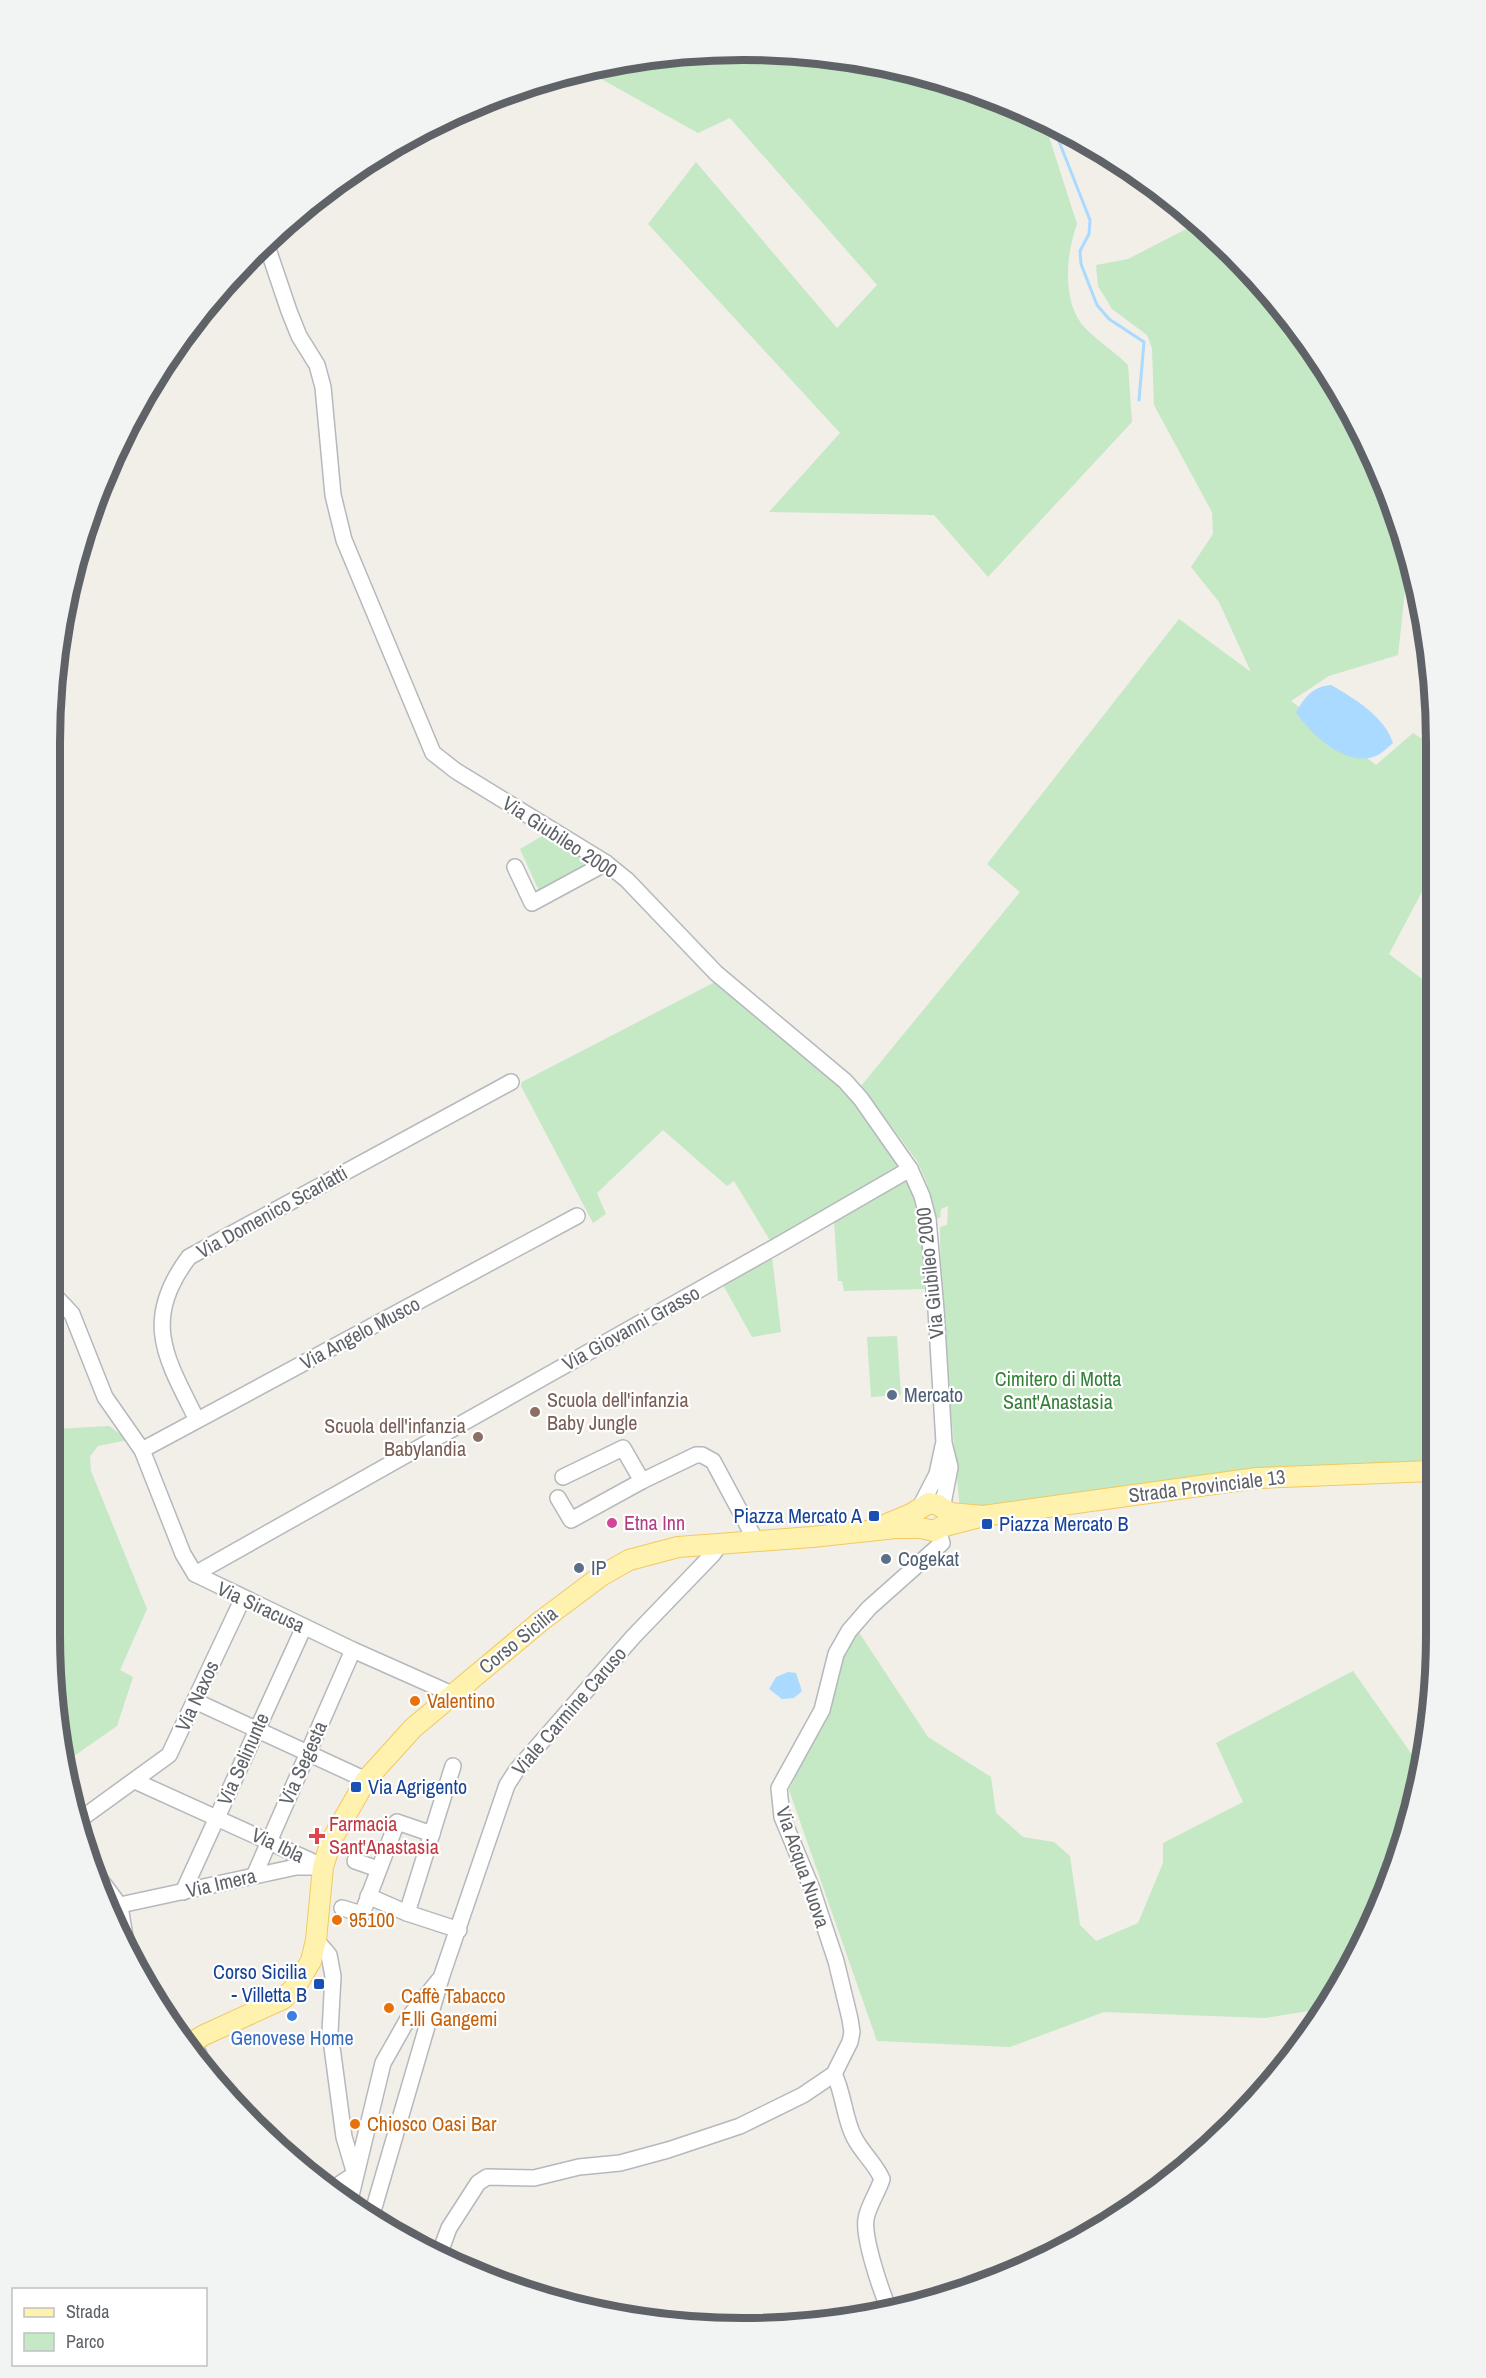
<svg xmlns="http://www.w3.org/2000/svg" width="1486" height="2378" viewBox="0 0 1486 2378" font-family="'Archivo Narrow',sans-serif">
	<rect width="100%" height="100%" fill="#f1efe8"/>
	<g fill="#c5e8c5">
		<path d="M789 51 923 73 1043 118 1077 224C1066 254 1061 304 1086 329 1099 342 1115 352 1128 365L1132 422 988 577 934 515 769 512 840 433 648 224 696 162 837 328 877 285 730 118 698 133 587 71 653 55Z"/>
		<polygon points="1196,224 1293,321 1365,436 1409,554 1398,655 1329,676 1291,701 1376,765 1413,733 1435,747 1434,869 1389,954 1434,988 1432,1461 1264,1471 960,1511 941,1303 940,1227 947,1225 948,1206 941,1209 940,1218 936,1218 927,1183 917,1161 861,1086 1020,892 987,864 1179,619 1251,672 1219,602 1191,567 1213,534 1212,512 1154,405 1152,348 1147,335 1112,309 1098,286 1096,265 1128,259"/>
		<polygon points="544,835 591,861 539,891 520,849"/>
		<polygon points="715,982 806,1059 834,1077 853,1096 900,1164 898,1168 771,1242 734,1181 727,1186 663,1130 597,1193 606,1214 593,1223 521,1086 522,1082"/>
		<polygon points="904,1182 911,1183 921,1219 926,1289 844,1291 842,1281 838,1281 834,1221"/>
		<polygon points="772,1257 781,1332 752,1337 723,1285"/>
		<polygon points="897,1336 901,1395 871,1397 867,1337"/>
		<polygon points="109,1426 128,1440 98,1446 90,1456 91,1471 147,1609 120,1670 133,1677 117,1726 71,1758 59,1740 55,1726 55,1429"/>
		<polygon points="858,1631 928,1737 991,1777 996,1813 1023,1837 1054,1842 1070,1856 1080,1925 1096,1941 1138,1923 1163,1863 1163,1843 1243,1802 1216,1743 1353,1671 1420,1766 1384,1900 1321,2009 1265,2018 1104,2012 1010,2047 877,2041 789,1790 828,1709 842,1654"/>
	</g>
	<g fill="#aadaff">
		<path d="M1331 685C1354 698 1385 717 1393 743 1388 747 1383 752 1378 755 1349 770 1311 735 1296 712 1306 696 1312 687 1331 685Z"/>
		<polygon points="788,1672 796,1673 802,1691 794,1698 782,1699 769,1689 776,1677"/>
	</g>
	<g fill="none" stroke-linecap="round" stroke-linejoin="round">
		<polyline stroke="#aadaff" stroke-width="3" points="1051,121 1090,220 1089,234 1080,251 1081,264 1097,305 1109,319 1144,342 1139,400"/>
		<g stroke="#b5b8bc" stroke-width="18">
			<g id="minor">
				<polyline points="264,244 268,249 289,311 299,336 317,365 323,387 333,495 344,540 433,753 456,771 606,863 627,880 716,973 845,1081 861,1099 910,1169 922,1196 928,1219 936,1310 944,1443 950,1467 942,1509"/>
				<polyline points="515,867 532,903 606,863"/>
				<polyline points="55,1296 72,1314 105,1397 142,1450 183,1554 195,1574 353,1650 452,1694"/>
				<path d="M197 1420C166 1358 141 1321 189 1257L511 1082"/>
				<polyline points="142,1450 577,1216"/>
				<polyline points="563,1477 623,1448 642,1481"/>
				<polyline points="558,1498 571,1520 642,1481 696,1455 702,1455 713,1461 756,1541"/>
				<polyline points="920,1507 937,1474 943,1446"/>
				<polyline points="195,1574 782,1243 910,1169"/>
				<polyline points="195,1701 366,1780"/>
				<polyline points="135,1781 320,1865"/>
				<polyline points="78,1821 169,1755 243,1598"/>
				<polyline points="355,1861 378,1869"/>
				<polyline points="90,1866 120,1906 125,1937"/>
				<polyline points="254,1876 353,1650"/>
				<polyline points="183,1892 304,1627"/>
				<polyline points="368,1896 407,1913 459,1930"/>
				<polyline points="111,1907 296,1867 323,1867"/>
				<polyline points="342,1908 362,1914 397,1822 432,1834"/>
				<polyline points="407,1913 453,1766"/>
				<polyline points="316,1940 329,1955 333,1976 330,2032 344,2137 355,2174 329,2191"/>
				<polyline points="193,2041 204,2066"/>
				<path d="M834 2074C844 2094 844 2118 854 2137 862 2153 875 2163 882 2179 878 2192 868 2206 866 2219 863 2238 881 2291 889 2309"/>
				<polyline points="349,2204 383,2063 409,2017 439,1980"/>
				<polyline points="371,2218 442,1975 507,1785 516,1771 633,1637 713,1554 720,1544"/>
				<polyline points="439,2255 449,2228 478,2183 487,2177 534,2178 579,2167 620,2163 668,2150 740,2126 803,2095 834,2074 850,2042 852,2032 850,2019 836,1961 812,1889 782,1817 779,1788 822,1710 836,1654 849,1631 869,1608 942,1543 938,1530"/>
			</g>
		</g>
		<g stroke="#f2c960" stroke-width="22">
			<g id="major">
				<polyline points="887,1524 911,1514 929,1503 938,1505 950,1513 983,1516 1257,1478 1432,1471"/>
				<polyline points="187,2045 204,2035 283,1999 296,1986 311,1961 316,1940 323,1867 331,1841 366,1780 413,1728 541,1621 601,1576 629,1560 678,1547 812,1537 896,1528 921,1528 934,1531 941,1527 983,1516"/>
			</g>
		</g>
		<use href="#minor" stroke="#fff" stroke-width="15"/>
		<use href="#major" stroke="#fff2af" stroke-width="20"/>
	</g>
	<g fill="#5c6f8a" stroke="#fff" stroke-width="2">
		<circle cx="892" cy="1395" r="6"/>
		<circle cx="886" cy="1559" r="6"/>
		<circle cx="579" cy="1568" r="6"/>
	</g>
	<g fill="#8d6e63" stroke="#fff" stroke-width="2">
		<circle cx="535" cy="1412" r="6"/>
		<circle cx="478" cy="1437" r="6"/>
	</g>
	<g fill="#1a4fb4" stroke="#fff" stroke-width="2">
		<rect x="868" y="1510" width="12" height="12" rx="3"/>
		<rect x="981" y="1518" width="12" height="12" rx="3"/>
		<rect x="350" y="1781" width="12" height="12" rx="3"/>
		<rect x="313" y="1978" width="12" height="12" rx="3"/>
	</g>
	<circle fill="#d1479c" stroke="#fff" stroke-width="2" cx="612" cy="1523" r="6"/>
	<g fill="#e8710a" stroke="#fff" stroke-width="2">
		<circle cx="415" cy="1701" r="6"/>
		<circle cx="337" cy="1920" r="6"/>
		<circle cx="389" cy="2008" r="6"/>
		<circle cx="355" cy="2124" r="6"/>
	</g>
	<path fill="#e0444e" stroke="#fff" stroke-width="2" d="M314 1827h6v6h6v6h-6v6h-6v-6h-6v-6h6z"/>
	<circle fill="#3f7fe0" stroke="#fff" stroke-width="2" cx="292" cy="2016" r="6"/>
	<g text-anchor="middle" stroke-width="4.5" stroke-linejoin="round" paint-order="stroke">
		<g font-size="20" fill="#5f6368" stroke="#fff">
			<text transform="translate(560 837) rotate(33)" y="7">Via Giubileo 2000</text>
			<text transform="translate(272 1212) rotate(-29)" y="7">Via Domenico Scarlatti</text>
			<text transform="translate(930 1273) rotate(-96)" y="7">Via Giubileo 2000</text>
			<text transform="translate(631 1328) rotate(-29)" y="7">Via Giovanni Grasso</text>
			<text transform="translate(360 1333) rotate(-28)" y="7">Via Angelo Musco</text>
			<text transform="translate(1207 1486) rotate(-7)" y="7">Strada Provinciale 13</text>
			<text transform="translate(261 1607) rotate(25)" y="7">Via Siracusa</text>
			<text transform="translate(518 1640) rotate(-39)" y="7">Corso Sicilia</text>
			<text transform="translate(197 1696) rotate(-65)" y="7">Via Naxos</text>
			<text transform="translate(569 1711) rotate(-49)" y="7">Viale Carmine Caruso</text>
			<text transform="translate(243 1759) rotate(-66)" y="7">Via Selinunte</text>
			<text transform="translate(303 1763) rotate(-66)" y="7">Via Segesta</text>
			<text transform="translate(278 1845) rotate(25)" y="7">Via Ibla</text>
			<text transform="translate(803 1867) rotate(71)" y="7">Via Acqua Nuova</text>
			<text transform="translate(221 1883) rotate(-13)" y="7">Via Imera</text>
		</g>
		<g font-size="20" fill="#348238" stroke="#fff">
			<text x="1058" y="1386">Cimitero di Motta<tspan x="1058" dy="23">Sant'Anastasia</tspan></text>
		</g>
		<g font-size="20" fill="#4e5e75" stroke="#fff" text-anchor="start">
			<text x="904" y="1402">Mercato</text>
			<text x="898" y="1566">Cogekat</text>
			<text x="591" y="1575">IP</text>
		</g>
		<g font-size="20" fill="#785e54" stroke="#fff" text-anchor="start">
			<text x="547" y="1407">Scuola dell'infanzia<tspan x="547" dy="23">Baby Jungle</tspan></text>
			<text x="466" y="1433" text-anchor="end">Scuola dell'infanzia<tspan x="466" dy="23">Babylandia</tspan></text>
		</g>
		<g font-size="20" fill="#164399" stroke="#fff" text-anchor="end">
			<text x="862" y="1523">Piazza Mercato A</text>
			<text x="999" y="1531" text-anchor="start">Piazza Mercato B</text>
			<text x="368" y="1794" text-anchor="start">Via Agrigento</text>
			<text x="307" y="1979">Corso Sicilia<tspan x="307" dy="23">- Villetta B</tspan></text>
		</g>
		<g font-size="20" fill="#b23c85" stroke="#fff" text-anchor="start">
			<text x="624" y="1530">Etna Inn</text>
		</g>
		<g font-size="20" fill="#c56008" stroke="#fff" text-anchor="start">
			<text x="427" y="1708">Valentino</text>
			<text x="349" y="1927">95100</text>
			<text x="401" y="2003">Caffè Tabacco<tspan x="401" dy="23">F.lli Gangemi</tspan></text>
			<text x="367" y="2131">Chiosco Oasi Bar</text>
		</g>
		<g font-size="20" fill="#be3a42" stroke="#fff" text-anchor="start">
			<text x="329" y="1831">Farmacia<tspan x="329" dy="23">Sant'Anastasia</tspan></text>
		</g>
		<g font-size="20" fill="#366cbe" stroke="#fff">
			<text x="292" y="2045">Genovese Home</text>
		</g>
	</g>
	<path d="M0 0H1486V2378H0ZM743 60H743A683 683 0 0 1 1426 743V1635A683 683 0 0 1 743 2318H743A683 683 0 0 1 60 1635V743A683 683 0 0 1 743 60Z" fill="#f2f3f3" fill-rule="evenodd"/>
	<path fill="none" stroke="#5f6368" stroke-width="8" d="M743 60H743A683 683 0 0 1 1426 743V1635A683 683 0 0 1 743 2318H743A683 683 0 0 1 60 1635V743A683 683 0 0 1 743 60Z"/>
	<rect x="12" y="2288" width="195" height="78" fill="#ffffff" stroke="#bfc1c3" stroke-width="1.5"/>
	<rect x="24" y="2308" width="30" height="9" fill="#fff2af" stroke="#bfc1c3" stroke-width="1.5"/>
	<text x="66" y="2318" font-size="18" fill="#5f6368">Strada</text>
	<rect x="24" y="2333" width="30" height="18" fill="#c5e8c5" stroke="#bfc1c3" stroke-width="1.5"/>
	<text x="66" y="2348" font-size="18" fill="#5f6368">Parco</text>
</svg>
